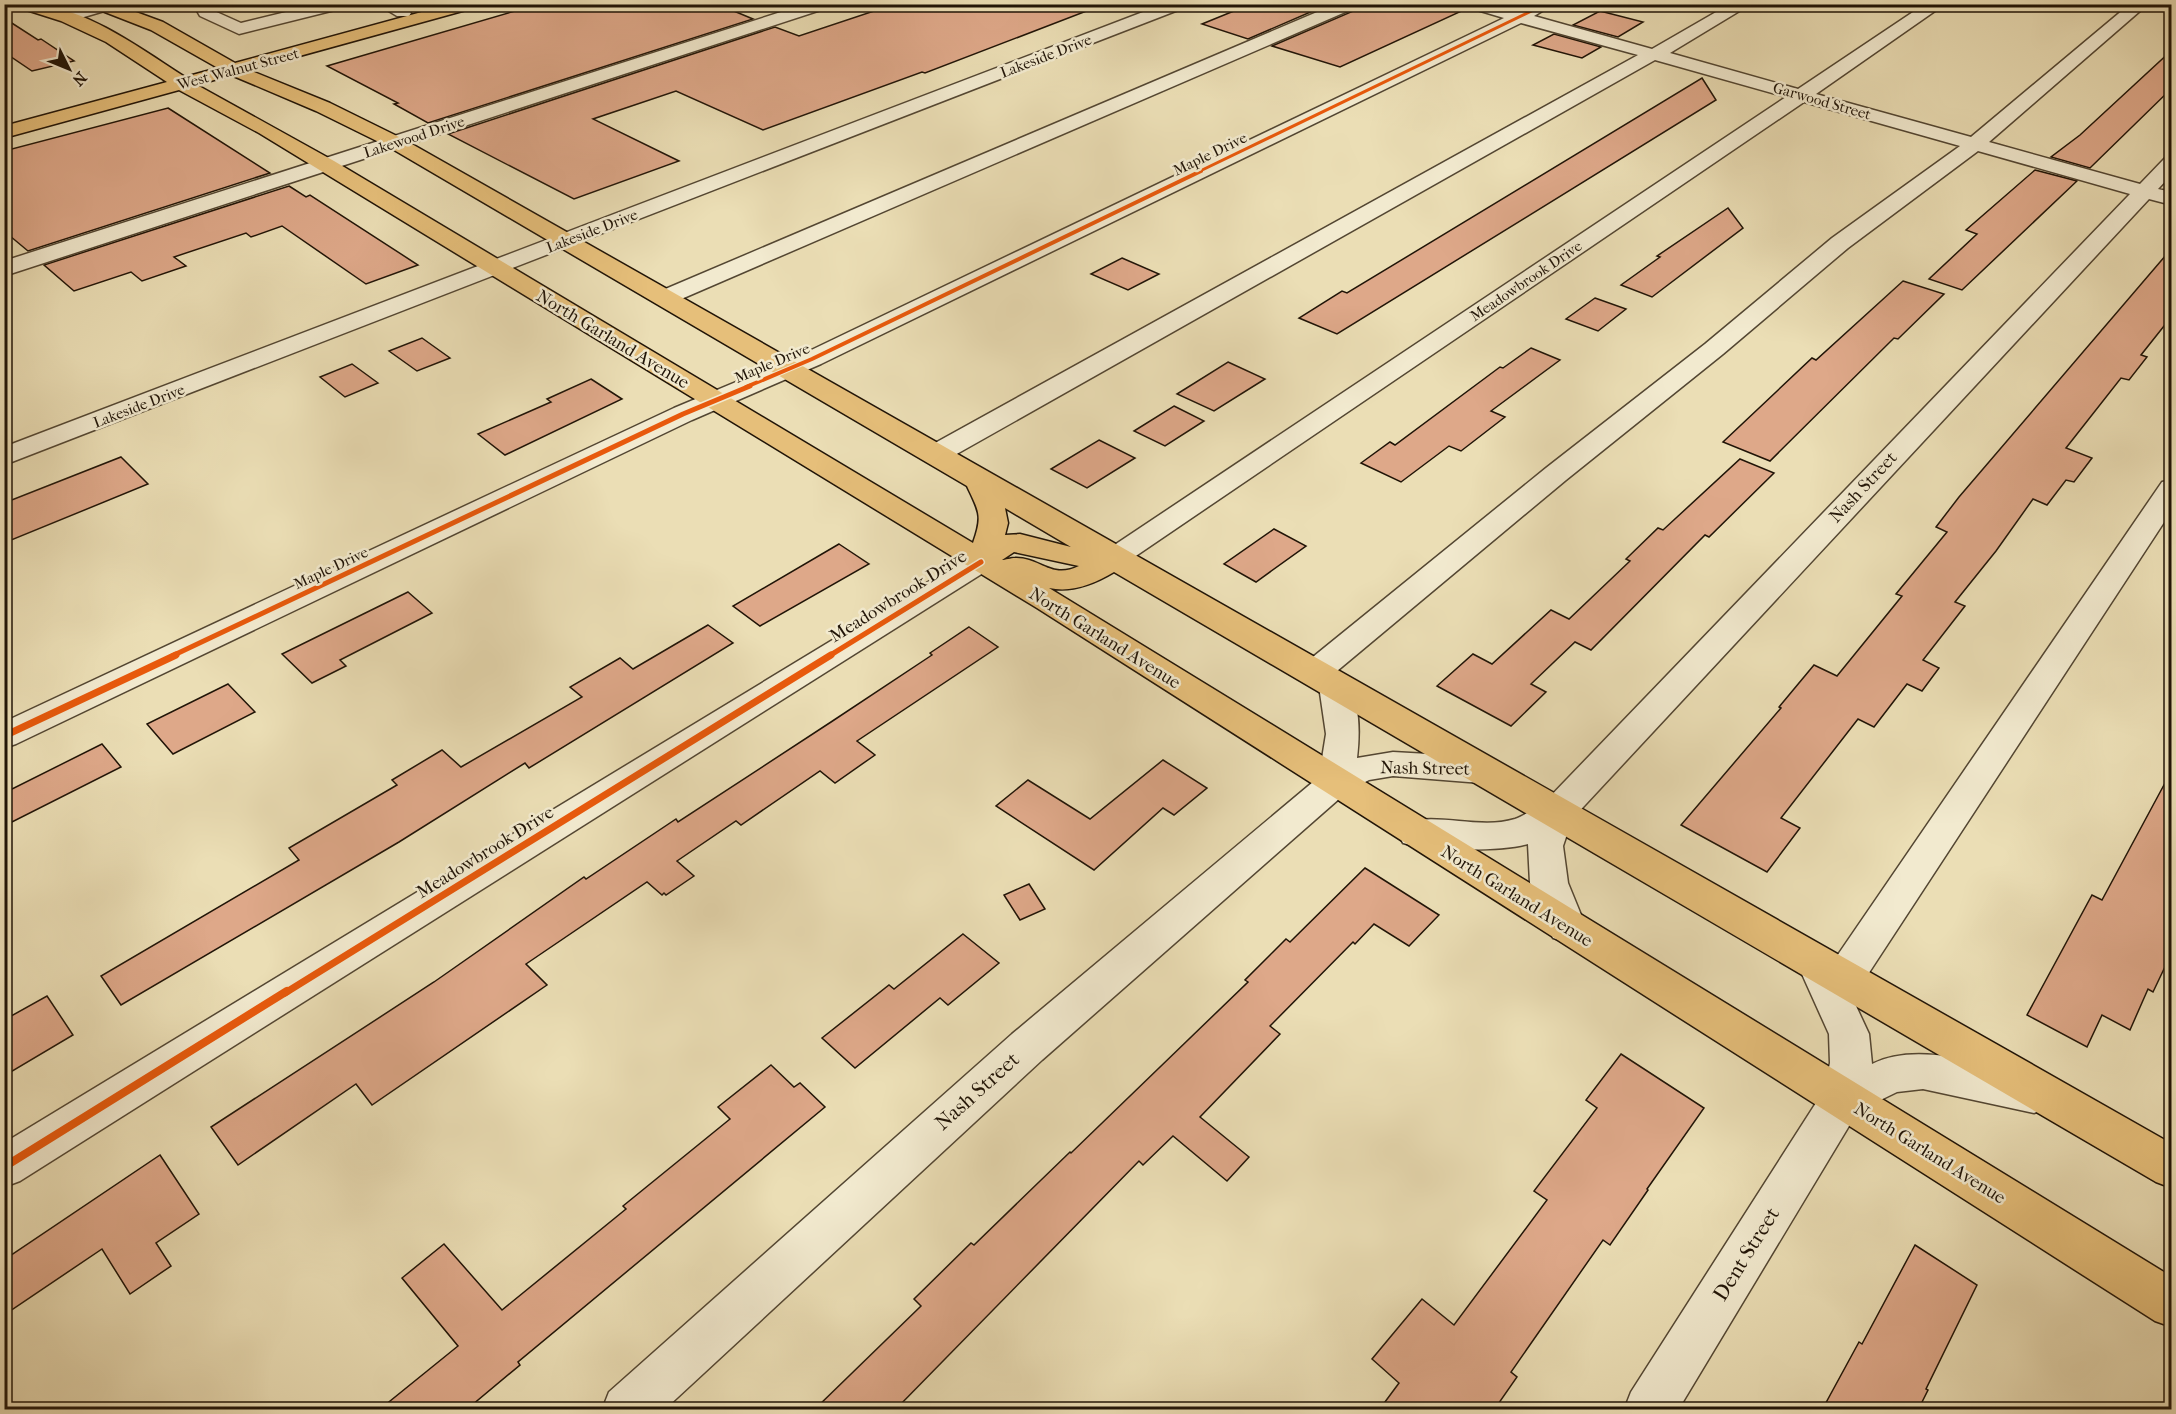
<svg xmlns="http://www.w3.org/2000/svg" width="2176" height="1414" viewBox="0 0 2176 1414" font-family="'IM FELL French Canon',serif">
	<rect width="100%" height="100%" fill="#ebdeb5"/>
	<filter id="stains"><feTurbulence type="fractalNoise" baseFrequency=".00333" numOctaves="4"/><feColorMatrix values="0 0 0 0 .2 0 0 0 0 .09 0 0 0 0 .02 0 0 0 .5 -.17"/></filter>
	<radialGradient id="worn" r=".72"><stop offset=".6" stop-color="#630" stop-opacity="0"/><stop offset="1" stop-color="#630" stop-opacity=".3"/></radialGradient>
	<g fill="#dea889" stroke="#201407" stroke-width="1.5">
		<polygon points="539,4 717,4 753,19 428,123 394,104 398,103 327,66"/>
		<polygon points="895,4 1097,4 1097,7 925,73 922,72 763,130 676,91 593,119 679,161 574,199 448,134 775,27 799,36"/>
		<polygon points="1251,4 1329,4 1248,39 1202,24"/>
		<polygon points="1361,4 1463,4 1466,9 1340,67 1272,46 1358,9"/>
		<polygon points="1600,11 1643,22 1618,37 1573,25"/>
		<polygon points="4,18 38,40 41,39 74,61 32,71 4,52"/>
		<polygon points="1554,34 1601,47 1582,58 1533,45"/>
		<polygon points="2172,50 2172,88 2090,168 2051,157 2080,135"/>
		<polygon points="1702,78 1716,100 1337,334 1299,318 1342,291 1347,293"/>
		<polygon points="168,108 270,173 28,251 4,231 4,151"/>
		<polygon points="2035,170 2077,181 1962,290 1929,279 1977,234 1966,230"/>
		<polygon points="289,186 306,197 310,195 418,265 366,284 282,226 251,237 246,233 174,257 186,266 142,281 131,272 74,291 44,265"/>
		<polygon points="1728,208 1743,228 1652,297 1621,285 1660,257 1657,256"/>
		<polygon points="2172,248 2172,316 2141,355 2147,357 2129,380 2121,378 2066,448 2092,458 2074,482 2066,480 2047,505 2033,499 1996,551 1955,602 1965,606 1923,660 1939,668 1922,691 1907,684 1874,727 1858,719 1781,818 1800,828 1767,872 1681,825 1781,708 1779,707 1814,665 1837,676 1902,596 1896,594 1947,532 1936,527 1959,497"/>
		<polygon points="1122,258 1159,274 1128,290 1091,274"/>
		<polygon points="1903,281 1944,294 1898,339 1894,338 1770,461 1723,442 1812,358 1816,360"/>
		<polygon points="1595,298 1626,309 1598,331 1566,319"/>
		<polygon points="422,338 450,358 417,371 389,351"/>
		<polygon points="1531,348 1560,360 1491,411 1505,417 1461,451 1449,446 1401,482 1361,463 1390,442 1395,445 1500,367 1503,368"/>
		<polygon points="1228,362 1265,379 1214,411 1177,394"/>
		<polygon points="352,364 378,383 345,397 320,377"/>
		<polygon points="591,379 622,399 505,455 478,434 551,402 547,399"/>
		<polygon points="1174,406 1204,421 1165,446 1134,431"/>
		<polygon points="1099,440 1135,458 1087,488 1051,469"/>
		<polygon points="121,457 148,484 4,543 4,503"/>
		<polygon points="1740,459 1774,473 1709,537 1705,535 1591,650 1575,642 1531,684 1546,692 1511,726 1437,686 1473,654 1492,664 1551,610 1569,619 1630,561 1626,559 1658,528 1663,530"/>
		<polygon points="1274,529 1306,546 1256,582 1224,564"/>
		<polygon points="839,544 869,564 760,626 733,606"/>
		<polygon points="408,592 432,613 340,660 346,666 312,683 282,654"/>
		<polygon points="708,625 733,643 529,768 525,763 399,842 121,1005 101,976 299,860 289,848 397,785 392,780 442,750 461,767 582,697 570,687 620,658 633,669"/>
		<polygon points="969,627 998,647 857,741 875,755 835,783 820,771 741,825 736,821 677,861 694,876 666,895 664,893 662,895 647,882 526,964 547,985 372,1105 356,1084 238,1165 211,1127 434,982 584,877 586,879 676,819 678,822 831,722 932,655 930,653"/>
		<polygon points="228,684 255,712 173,754 147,724"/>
		<polygon points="102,744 121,767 4,826 4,793"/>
		<polygon points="1163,760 1207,788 1174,815 1163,808 1094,870 996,806 1028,780 1090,819"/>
		<polygon points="2172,770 2172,952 2153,992 2148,989 2130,1030 2102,1015 2087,1047 2027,1015 2092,895 2102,900"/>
		<polygon points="1365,868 1439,915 1409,946 1374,924 1355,944 1353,942 1270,1026 1280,1034 1200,1117 1249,1157 1227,1181 1173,1136 1143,1165 1139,1161 895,1410 814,1410 921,1306 914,1299 971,1243 974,1245 1070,1152 1071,1153 1248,982 1245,980 1286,939 1290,942"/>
		<polygon points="1029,884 1045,909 1020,920 1004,895"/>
		<polygon points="963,934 999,963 948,1005 940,998 855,1068 822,1038 889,985 894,989"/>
		<polygon points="47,996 73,1035 4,1076 4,1020"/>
		<polygon points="1621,1054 1704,1108 1647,1189 1648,1190 1610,1245 1603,1240 1511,1372 1517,1377 1494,1410 1379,1410 1399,1383 1372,1359 1422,1299 1454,1325 1547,1200 1534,1191 1597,1108 1586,1100"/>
		<polygon points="771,1065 794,1087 800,1083 825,1107 518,1362 520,1365 466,1410 379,1410 458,1346 402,1278 444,1244 502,1310 626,1209 623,1206 730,1119 718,1107"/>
		<polygon points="160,1155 199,1214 156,1243 171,1266 130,1294 102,1249 4,1315 4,1260"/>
		<polygon points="1915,1245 1977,1285 1926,1389 1928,1390 1918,1410 1822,1410 1859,1342 1862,1344"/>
	</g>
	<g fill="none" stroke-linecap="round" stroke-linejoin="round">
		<g stroke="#534632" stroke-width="3">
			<g id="minor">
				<polygon points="92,4 120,4 118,7 67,22 59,17 61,13"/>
				<polygon points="193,4 209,4 212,10 241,23 319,4 349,4 347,7 239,34 200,16"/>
				<polygon points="377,4 399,4 411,13 409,16 397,16"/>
				<polygon points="806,4 832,4 830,7 4,276 4,261"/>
				<polygon points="1164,4 1188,4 1186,7 4,465 4,447"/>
				<polygon points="1336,4 1359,4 1357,7 672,303 664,305 656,303 652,298 656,293"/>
				<path d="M1465 4H1493L1518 11 1532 4H1554L1534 16 1652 49 1730 4H1751L1670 53 1798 89 1925 4H1945L1816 94 1971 137 2130 4H2148L1989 142 2140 184 2165 158 2172 156V174L2158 189 2172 192V205L2149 199 1572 819 1563 846 1568 883 1586 927 1581 938 1567 942 1553 938 1530 883 1528 844C1501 852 1430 851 1403 843L1398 833 1403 823C1439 812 1479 830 1515 819 1524 816 1534 808 1543 804L2130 194 1978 151 1848 248 1723 354 1566 480 1331 676 1346 678C1360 700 1360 733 1357 758L1393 752 1481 757 1493 761 1498 770 1493 779 1481 783 1393 776 1369 780 1348 791 1042 1060 664 1410H602L609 1392 1012 1034 1319 777 1326 734 1319 686 1321 682 1314 684 1303 681 1298 673 1303 665 1546 468 1705 344 1832 238 1960 146 1804 102 1124 564 1114 567 1104 564 1099 558 1104 552 1786 97 1655 60 946 460 936 462 926 460 923 454 926 448 1638 55 1521 23 821 364 692 420 16 744 4 748V722L674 408 803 354 1504 18 1467 7Z"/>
				<path d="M2172 480V510L1857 991 1850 993 1869 1034 1872 1064C1918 1041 1985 1065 2034 1075L2049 1081 2055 1094 2049 1107 2034 1113 1923 1089 1897 1092 1858 1111 1678 1410H1624L1631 1392 1823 1092 1830 1063 1829 1034 1797 963 1803 952 1817 947 1831 952 1835 959 2162 482Z"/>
				<polygon points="981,553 991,556 996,562 991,568 20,1181 4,1187 4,1143 971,556"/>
			</g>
		</g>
		<g stroke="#201407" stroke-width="3">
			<path id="major" d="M15 4C24 4 34 3 43 5 95 14 141 49 185 77L218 68 151 30 92 7 90 4H114L163 22 235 63 451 4H479L477 7 249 70 330 103 403 139 2172 1144V1188L2156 1182 1114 572C1094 584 1072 593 1049 588L2172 1277V1327L2155 1321 1037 608 259 133 179 90 4 138V126L167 82 106 42 61 21 17 7ZM231 75 316 111 389 147 967 486C979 512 983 515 973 543L334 161 197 85ZM1005 508 1071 547 1020 534 1005 535 1008 523ZM1014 552 1079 566C1051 580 1040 557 1015 558 1011 558 1005 560 1002 560Z"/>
		</g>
		<use href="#minor" fill="#f2eacf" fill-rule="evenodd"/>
		<use href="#major" fill="#e6bf7a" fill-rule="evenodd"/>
		<g stroke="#f2eacf" stroke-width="5">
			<polyline id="cycleway-far4" points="1198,172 1546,4"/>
		</g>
		<g stroke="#f2eacf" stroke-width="6">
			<polyline id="cycleway-far3" points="746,387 812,359 1201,171"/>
		</g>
		<g stroke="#f2eacf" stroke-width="8">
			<g id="cycleway-far2">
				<polyline points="172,656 683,414 750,386"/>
				<polyline points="829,656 981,562"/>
			</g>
		</g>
		<g stroke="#f2eacf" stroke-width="10">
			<g id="cycleway-far1">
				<polyline points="4,736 176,655"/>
				<polyline points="285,993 831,655"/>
			</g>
		</g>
		<g stroke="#f2eacf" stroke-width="12">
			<polyline id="cycleway" points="4,1167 287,991"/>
		</g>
		<use href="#cycleway-far4" stroke="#e8590c" stroke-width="3"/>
		<use href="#cycleway-far3" stroke="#e8590c" stroke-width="4"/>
		<use href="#cycleway-far2" stroke="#e8590c" stroke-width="5"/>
		<use href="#cycleway-far1" stroke="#e8590c" stroke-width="7"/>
		<use href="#cycleway" stroke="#e8590c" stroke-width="8"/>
	</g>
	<g text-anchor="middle" stroke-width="5" stroke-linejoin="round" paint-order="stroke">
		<g font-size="15" fill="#201407" stroke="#f2eacf">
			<text transform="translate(1046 56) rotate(-21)" y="5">Lakeside Drive</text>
			<text transform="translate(238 69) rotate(-15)" y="5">West Walnut Street</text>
			<text transform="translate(1822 101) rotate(16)" y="5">Garwood Street</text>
			<text transform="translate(414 137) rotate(-18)" y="5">Lakewood Drive</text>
			<text transform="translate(1210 154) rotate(-26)" y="5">Maple Drive</text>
			<text transform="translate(592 231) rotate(-21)" y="5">Lakeside Drive</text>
			<text transform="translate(1526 281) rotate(-34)" y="5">Meadowbrook Drive</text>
			<text transform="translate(772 363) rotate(-23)" y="5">Maple Drive</text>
			<text transform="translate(139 406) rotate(-21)" y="5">Lakeside Drive</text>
			<text transform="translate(331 568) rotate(-25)" y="5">Maple Drive</text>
		</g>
		<g font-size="18" fill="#201407" stroke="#f2eacf">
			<text transform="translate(613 339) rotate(31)" y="6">North Garland Avenue</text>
			<text transform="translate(1863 487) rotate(-47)" y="6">Nash Street</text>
			<text transform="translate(898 596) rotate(-32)" y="6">Meadowbrook Drive</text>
			<text transform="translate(1105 638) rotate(32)" y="6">North Garland Avenue</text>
			<text transform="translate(1425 768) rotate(1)" y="6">Nash Street</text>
			<text transform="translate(485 852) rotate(-32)" y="6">Meadowbrook Drive</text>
			<text transform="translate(1517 896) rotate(32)" y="6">North Garland Avenue</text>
			<text transform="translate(1930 1153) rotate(32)" y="6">North Garland Avenue</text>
		</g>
		<g font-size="21" fill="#201407" stroke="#f2eacf">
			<text transform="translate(977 1091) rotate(-42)" y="7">Nash Street</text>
			<text transform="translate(1746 1254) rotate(-58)" y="7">Dent Street</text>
		</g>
	</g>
	<rect width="2176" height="1414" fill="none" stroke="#ebdeb5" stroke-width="24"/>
	<rect x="6" y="6" width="2164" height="1402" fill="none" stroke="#201407" stroke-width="3"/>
	<rect x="12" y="12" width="2152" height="1390" fill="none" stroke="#201407" stroke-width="1.5"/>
	<g transform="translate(69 69) rotate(133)" stroke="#f2eacf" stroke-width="4.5" paint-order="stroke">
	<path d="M0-4.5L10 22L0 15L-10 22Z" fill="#201407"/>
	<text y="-9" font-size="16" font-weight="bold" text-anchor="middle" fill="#201407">N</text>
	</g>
	<rect width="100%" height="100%" filter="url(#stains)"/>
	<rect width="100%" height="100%" fill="url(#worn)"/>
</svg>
